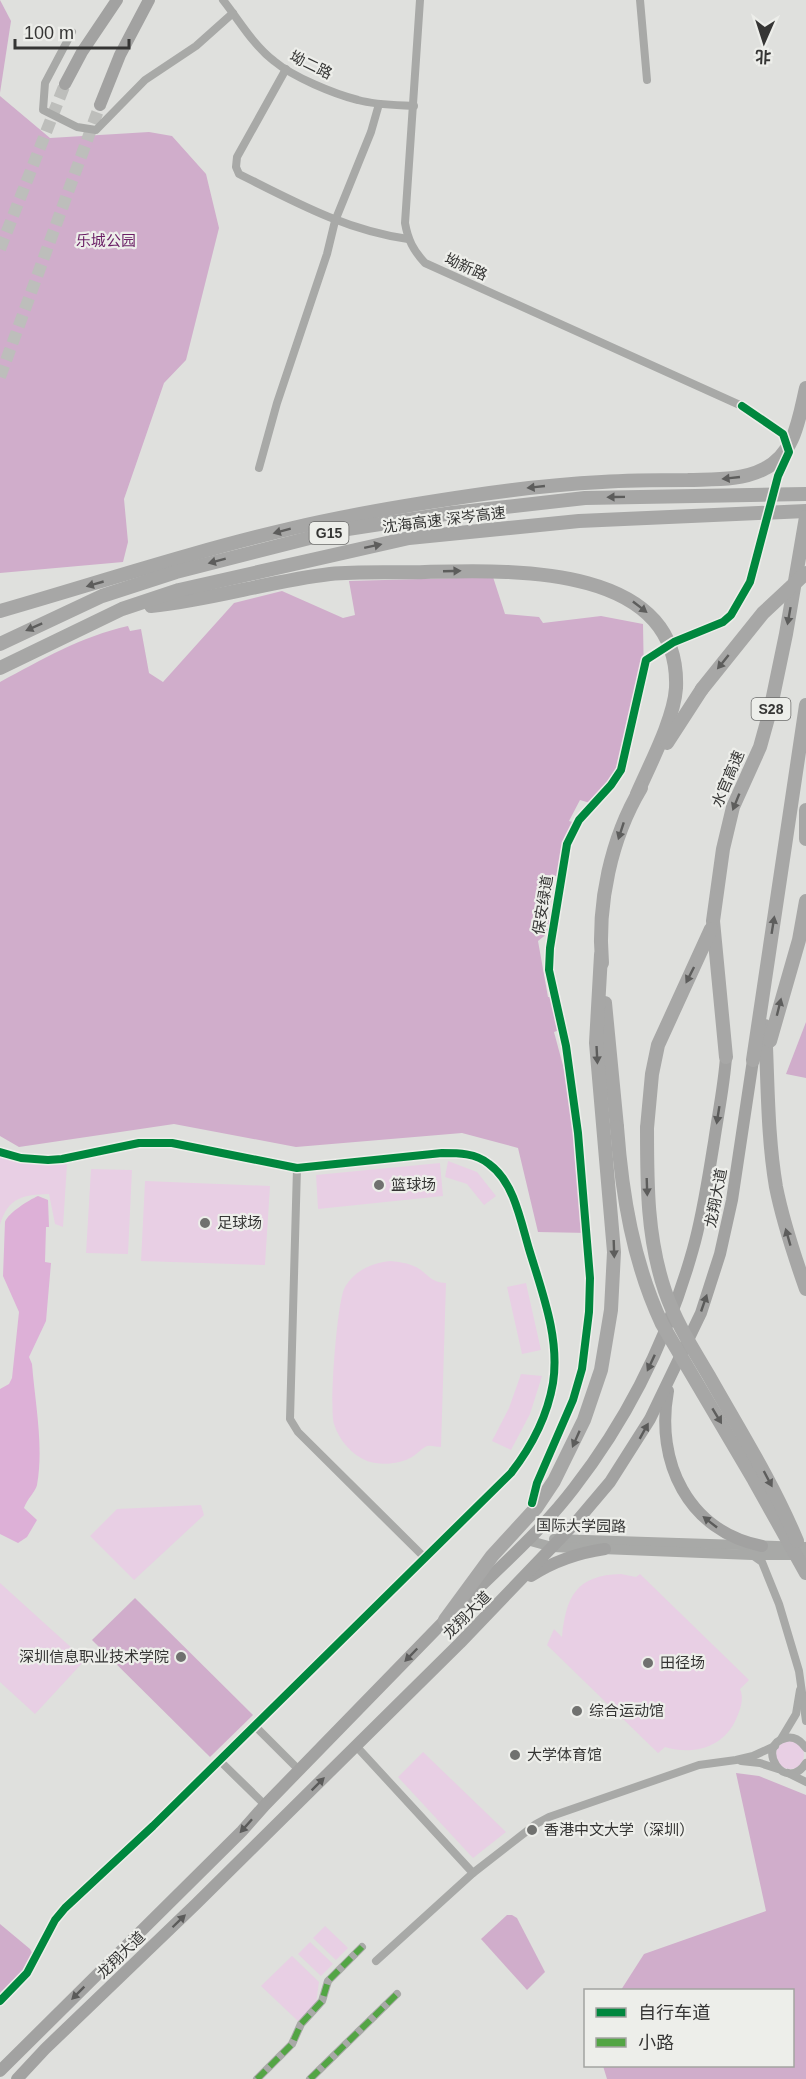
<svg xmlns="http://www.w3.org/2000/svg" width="806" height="2079" viewBox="0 0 806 2079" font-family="Helvetica,'Noto Sans SC',sans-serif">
	<rect width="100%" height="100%" fill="#dfe0dd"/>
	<g fill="#e8cfe4">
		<path d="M0 1157C21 1164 44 1165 67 1164L63 1227 55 1224 49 1194C23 1195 8 1197 0 1225Z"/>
		<polygon points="448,1161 477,1172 496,1196 484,1205 467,1184 445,1177"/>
		<polygon points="440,1163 443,1196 318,1209 316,1175"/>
		<polygon points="91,1169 132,1170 128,1254 86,1253"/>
		<polygon points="145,1181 270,1186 265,1265 141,1261"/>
		<path d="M391 1261C399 1262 408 1263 416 1267 429 1274 429 1282 446 1283L441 1447C437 1447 431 1445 427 1446 422 1448 417 1454 412 1457 400 1464 381 1466 367 1461 352 1455 339 1440 334 1424 329 1409 337 1300 345 1287 355 1270 372 1263 391 1261Z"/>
		<polygon points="526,1283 541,1350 522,1354 507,1287"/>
		<polygon points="521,1374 542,1376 530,1414 511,1450 492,1441 509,1408"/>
		<polygon points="201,1505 204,1515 134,1580 90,1536 117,1509"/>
		<path d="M621 1574 636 1577 640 1574 749 1680 740 1689C744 1698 741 1708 737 1717 725 1747 694 1756 665 1747L658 1753 547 1645 554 1629 562 1637C566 1597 576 1575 621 1574Z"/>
		<polygon points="0,1583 85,1660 35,1714 0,1682"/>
		<circle cx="790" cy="1755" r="14"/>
		<polygon points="423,1752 506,1832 473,1858 398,1777"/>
		<polygon points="325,1926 348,1948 336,1960 313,1938"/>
		<polygon points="310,1942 333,1964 321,1976 298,1954"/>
		<polygon points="292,1956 319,1982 316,2004 298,2021 261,1986"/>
	</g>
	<g fill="#d0adcb">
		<polygon points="0,0 11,21 0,93"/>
		<polygon points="0,96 50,138 149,132 172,136 206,174 219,228 186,360 164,383 124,499 128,542 123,562 0,573"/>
		<path d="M493 577 505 614 539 617 543 623 601 616 643 624 644 682 639 684 616 775 590 803 580 800 569 821 576 823 564 877 546 875 544 919 555 921 548 933 538 941 548 997H555L565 1028 554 1032 572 1099 589 1233 538 1232 518 1148 462 1133 296 1147 174 1124 19 1147 0 1136V682C41 660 82 636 128 626L130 631 141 629 149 673 163 682 234 603 282 591 343 618 355 615 349 581Z"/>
		<polygon points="806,1022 806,1078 786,1074"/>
		<polygon points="135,1598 253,1715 210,1757 92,1640"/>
		<polygon points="736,1773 759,1776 806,1795 806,2079 607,2079 603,2066 792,2066 792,1990 621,1990 644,1954 766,1911"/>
		<polygon points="507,1915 512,1915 517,1918 545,1972 527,1990 481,1939"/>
		<polygon points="0,1924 30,1949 34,1956 30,1964 0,1999"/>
	</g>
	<path fill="#ddb0d7" d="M38 1196 48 1200 49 1227H46L45 1262 51 1263 46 1321 29 1357 32 1364C35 1403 44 1446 37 1485 36 1491 27 1499 24 1508L37 1520 27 1537 18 1543 0 1534V1389L9 1384 12 1378 19 1312 3 1276 5 1222C8 1213 29 1200 38 1196Z"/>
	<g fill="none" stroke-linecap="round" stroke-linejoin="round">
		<g stroke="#bdbebb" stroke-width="12" stroke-dasharray="12 6" stroke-linecap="butt">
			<polyline points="0,249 65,84"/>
			<polyline points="0,377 100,105"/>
		</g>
		<g stroke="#a8a9a7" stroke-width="8">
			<path d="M223 0C239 20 253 45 274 61 293 77 334 94 358 100 376 105 395 105 414 106"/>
			<path d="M420 0 405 223C408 240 413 250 425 263L742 406"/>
			<polyline points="640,0 647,80"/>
			<polyline points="72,32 45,83 43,110 77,127 96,130 145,80 196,46 233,13"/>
			<path d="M286 69 237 157 236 167 239 174C295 202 345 230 408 239"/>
			<polyline points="259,468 277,403 327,254 335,221 371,132 379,104"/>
			<path d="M0 1152 21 1158 48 1160 62 1159 139 1143H172L297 1168 442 1153C458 1153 476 1153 489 1164 500 1172 508 1185 513 1197 520 1214 524 1232 529 1249 542 1292 560 1338 553 1383 547 1418 532 1446 511 1473L153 1826 65 1908 55 1920 27 1973 0 2001"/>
			<polyline points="297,1168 290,1419 298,1432 425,1558"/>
			<polyline points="752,1555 762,1562 779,1604 799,1671 806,1721"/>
			<polyline points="255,1726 299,1770"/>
			<polyline points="781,1739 796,1714 800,1690"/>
			<polyline points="356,1746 473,1873"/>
			<path d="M806 1748C801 1741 795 1736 786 1738 754 1745 785 1795 806 1763"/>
			<polyline points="220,1761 265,1805"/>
			<polyline points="741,1761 760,1763 778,1769"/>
			<polyline points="788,1773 806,1782"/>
			<polyline points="376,1961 473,1873 536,1824 549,1817 699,1765 736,1760 753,1756 775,1746"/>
			<polyline points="257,2079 292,2044 301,2024 322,2001 328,1981 362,1947"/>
			<polyline points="310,2079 397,1994"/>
		</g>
		<g stroke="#a8a9a7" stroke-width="10">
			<polyline points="554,1539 806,1547"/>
			<polyline points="527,1540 552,1547 752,1555 806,1555"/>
		</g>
		<g stroke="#a2a2a1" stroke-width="12">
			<polyline points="65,84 82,52 117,0"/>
			<polyline points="100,105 120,55 149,0"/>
			<path d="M668 1391C655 1462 688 1531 762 1546"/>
			<path d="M531 1576C554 1561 577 1553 605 1549"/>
			<path d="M464 1602C502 1565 542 1530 574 1488 629 1417 669 1335 693 1249 703 1214 708 1178 714 1142 718 1114 724 1086 726 1057"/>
			<polyline points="0,2071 242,1831 265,1805 451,1614"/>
			<polyline points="17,2079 45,2049 196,1904 460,1643 577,1521 610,1482 650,1419 701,1313 720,1254 732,1200 753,1060"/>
		</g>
		<g stroke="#a7a7a6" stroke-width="14">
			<path d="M151 606C211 600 270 581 330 574 361 571 394 573 425 572 510 570 681 563 676 688 674 719 650 764 637 794"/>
			<path d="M0 611C97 583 194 551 293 528 353 514 414 504 476 495 517 489 560 484 602 482 631 480 659 480 688 480 713 479 741 481 764 469 795 454 799 418 806 388"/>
			<polyline points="0,644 102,596 176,572 341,530 452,513 585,498 806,494"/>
			<polyline points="0,668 122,609 179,590 409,538 579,521 806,511"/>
			<polyline points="667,743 702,689"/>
			<polyline points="806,810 806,839"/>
			<path d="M602 963C597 904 611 838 641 788"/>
			<polyline points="605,1003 617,1127"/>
			<path d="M765 1026C768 1079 767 1134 776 1187 783 1222 794 1255 806 1289"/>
			<polyline points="770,1041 799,940 806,901"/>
			<polyline points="726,1057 713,921 723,849 733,807 760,747 770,711 786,634 806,517"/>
			<polyline points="753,1060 806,705"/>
			<polyline points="647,1128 652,1074 658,1045 711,929"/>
			<polyline points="445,1620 492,1556 536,1508 554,1481 584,1420 601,1370 611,1310 614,1252 596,1043 601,955"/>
		</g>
		<g stroke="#a7a7a6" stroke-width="14">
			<polyline points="702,689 763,613 806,573"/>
			<path d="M617 1127C622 1195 633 1262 662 1324L754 1480 806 1573"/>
			<path d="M647 1128C647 1184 647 1238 665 1291 675 1321 693 1349 709 1376 740 1431 773 1483 797 1541"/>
		</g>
		<g stroke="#53a544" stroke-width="6" stroke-dasharray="12 6" stroke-linecap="butt">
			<polyline points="257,2079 292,2044 301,2024 322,2001 328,1981 362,1947"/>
			<polyline points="310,2079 397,1994"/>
		</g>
		<g stroke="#edeeea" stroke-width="11">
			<g id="cycleway">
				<path d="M0 1152 21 1158 48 1160 62 1159 139 1143H172L297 1168 442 1153C458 1153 476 1153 489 1164 500 1172 508 1185 513 1197 520 1214 524 1232 529 1249 542 1292 560 1338 553 1383 547 1418 532 1446 511 1473L153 1826 65 1908 55 1920 27 1973 0 2001"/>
				<polyline points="532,1503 537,1483 573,1400 582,1369 589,1312 590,1278 578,1133 566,1046 549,970 550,948 567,844 579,820 611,785 621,770 646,660 674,642 723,622 731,615 750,582 778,476 789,452 783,434 742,406"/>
			</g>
		</g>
		<use href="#cycleway" stroke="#00873e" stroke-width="8"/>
	</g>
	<defs><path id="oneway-solid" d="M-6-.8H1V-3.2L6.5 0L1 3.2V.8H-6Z" transform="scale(1.5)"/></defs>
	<g fill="#5d5d5c">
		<use href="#oneway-solid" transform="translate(731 478) rotate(174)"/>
		<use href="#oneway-solid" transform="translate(536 487) rotate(174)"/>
		<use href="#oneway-solid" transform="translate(616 497) rotate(179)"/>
		<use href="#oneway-solid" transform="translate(282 531) rotate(165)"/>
		<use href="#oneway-solid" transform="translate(373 546) rotate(-12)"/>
		<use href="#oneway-solid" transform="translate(217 561) rotate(165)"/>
		<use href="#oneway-solid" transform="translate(452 571) rotate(-2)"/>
		<use href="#oneway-solid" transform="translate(95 584) rotate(164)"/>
		<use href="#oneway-solid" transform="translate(640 607) rotate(38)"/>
		<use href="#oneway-solid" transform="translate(789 616) rotate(100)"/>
		<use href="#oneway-solid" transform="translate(34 627) rotate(156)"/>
		<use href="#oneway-solid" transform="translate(723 662) rotate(129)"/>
		<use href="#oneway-solid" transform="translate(736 802) rotate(112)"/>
		<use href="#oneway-solid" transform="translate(621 831) rotate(108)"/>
		<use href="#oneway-solid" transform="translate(773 925) rotate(-81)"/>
		<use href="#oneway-solid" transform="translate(690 975) rotate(117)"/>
		<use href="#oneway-solid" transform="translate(779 1007) rotate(-76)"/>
		<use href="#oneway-solid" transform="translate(597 1055) rotate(87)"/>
		<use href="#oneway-solid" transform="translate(647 1187) rotate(88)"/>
		<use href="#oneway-solid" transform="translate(788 1237) rotate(-106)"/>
		<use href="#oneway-solid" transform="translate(614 1249) rotate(88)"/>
		<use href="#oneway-solid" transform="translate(717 1416) rotate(59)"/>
		<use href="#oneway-solid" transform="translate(576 1439) rotate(114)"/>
		<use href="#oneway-solid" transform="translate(768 1479) rotate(62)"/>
	</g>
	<g fill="#5b5b5a">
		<use href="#oneway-solid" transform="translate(718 1115) rotate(99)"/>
		<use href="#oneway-solid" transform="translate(704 1303) rotate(-71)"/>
		<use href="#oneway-solid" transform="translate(651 1363) rotate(115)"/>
		<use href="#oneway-solid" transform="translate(644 1431) rotate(-61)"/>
		<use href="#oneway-solid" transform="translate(710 1522) rotate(-142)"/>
		<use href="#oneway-solid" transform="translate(411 1655) rotate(134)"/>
		<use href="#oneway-solid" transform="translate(318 1784) rotate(-45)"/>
		<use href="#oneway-solid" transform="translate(246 1826) rotate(132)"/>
		<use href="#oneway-solid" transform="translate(179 1921) rotate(-44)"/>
		<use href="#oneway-solid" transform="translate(78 1993) rotate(135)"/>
	</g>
	<g fill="#70716f" stroke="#edeeea" stroke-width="2">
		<circle cx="379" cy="1185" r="6"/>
		<circle cx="205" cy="1223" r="6"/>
		<circle cx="181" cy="1657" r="6"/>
		<circle cx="648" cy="1663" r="6"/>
		<circle cx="577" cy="1711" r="6"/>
		<circle cx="515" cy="1755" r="6"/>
		<circle cx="532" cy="1830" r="6"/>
	</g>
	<g text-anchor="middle" stroke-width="4.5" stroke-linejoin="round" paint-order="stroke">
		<g fill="#edeeea" stroke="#6c6c6b" stroke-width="1.5">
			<rect x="309.5" y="522" width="39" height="22" rx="4.5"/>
			<rect x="751.5" y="698" width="39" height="22" rx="4.5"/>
		</g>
		<g font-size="14" font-weight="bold" fill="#353534">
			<text x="329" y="538">G15</text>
			<text x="771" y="714">S28</text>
		</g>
		<g font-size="15" fill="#353534" stroke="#edeeea">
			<text transform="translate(311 65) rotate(26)" y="5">坳二路</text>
			<text transform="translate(466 267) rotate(24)" y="5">坳新路</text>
			<text transform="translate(444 520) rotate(-7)" y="5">沈海高速 深岑高速</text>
			<text transform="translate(728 779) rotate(-67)" y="5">水官高速</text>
			<text transform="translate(543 905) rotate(-81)" y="5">保安绿道</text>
			<text transform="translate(716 1198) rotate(-79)" y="5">龙翔大道</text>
			<text transform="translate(581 1526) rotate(1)" y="5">国际大学园路</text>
			<text transform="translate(467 1615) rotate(-45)" y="5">龙翔大道</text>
			<text transform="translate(121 1955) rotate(-44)" y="5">龙翔大道</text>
		</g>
		<g font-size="15" fill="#6a1e65" stroke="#edeeea">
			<text x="106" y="246">乐城公园</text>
		</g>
		<g font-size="15" fill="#353534" stroke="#edeeea" text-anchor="start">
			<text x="391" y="1190">篮球场</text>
			<text x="217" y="1228">足球场</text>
			<text x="169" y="1662" text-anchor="end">深圳信息职业技术学院</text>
			<text x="660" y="1668">田径场</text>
			<text x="589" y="1716">综合运动馆</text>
			<text x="527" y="1760">大学体育馆</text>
			<text x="544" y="1835">香港中文大学（深圳）</text>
		</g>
	</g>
	<rect x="584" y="1989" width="210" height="78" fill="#edeeea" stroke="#a3a4a1" stroke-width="1.5"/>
	<rect x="596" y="2008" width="30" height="9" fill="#00873e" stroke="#a3a4a1" stroke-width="1.5"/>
	<text x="638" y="2019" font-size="18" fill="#353534">自行车道</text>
	<rect x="596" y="2038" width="30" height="9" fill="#53a544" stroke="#a3a4a1" stroke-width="1.5"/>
	<text x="638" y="2049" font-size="18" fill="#353534">小路</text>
	<g transform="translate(764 42) rotate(183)" stroke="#edeeea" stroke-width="4.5" paint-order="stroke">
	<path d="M0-4.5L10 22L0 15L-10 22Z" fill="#353534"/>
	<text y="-9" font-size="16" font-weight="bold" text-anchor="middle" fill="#353534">北</text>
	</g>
	<path d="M15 39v9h114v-9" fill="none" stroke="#353534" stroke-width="3"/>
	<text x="24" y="39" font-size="18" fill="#353534" stroke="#edeeea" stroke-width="4.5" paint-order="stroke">100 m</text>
</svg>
